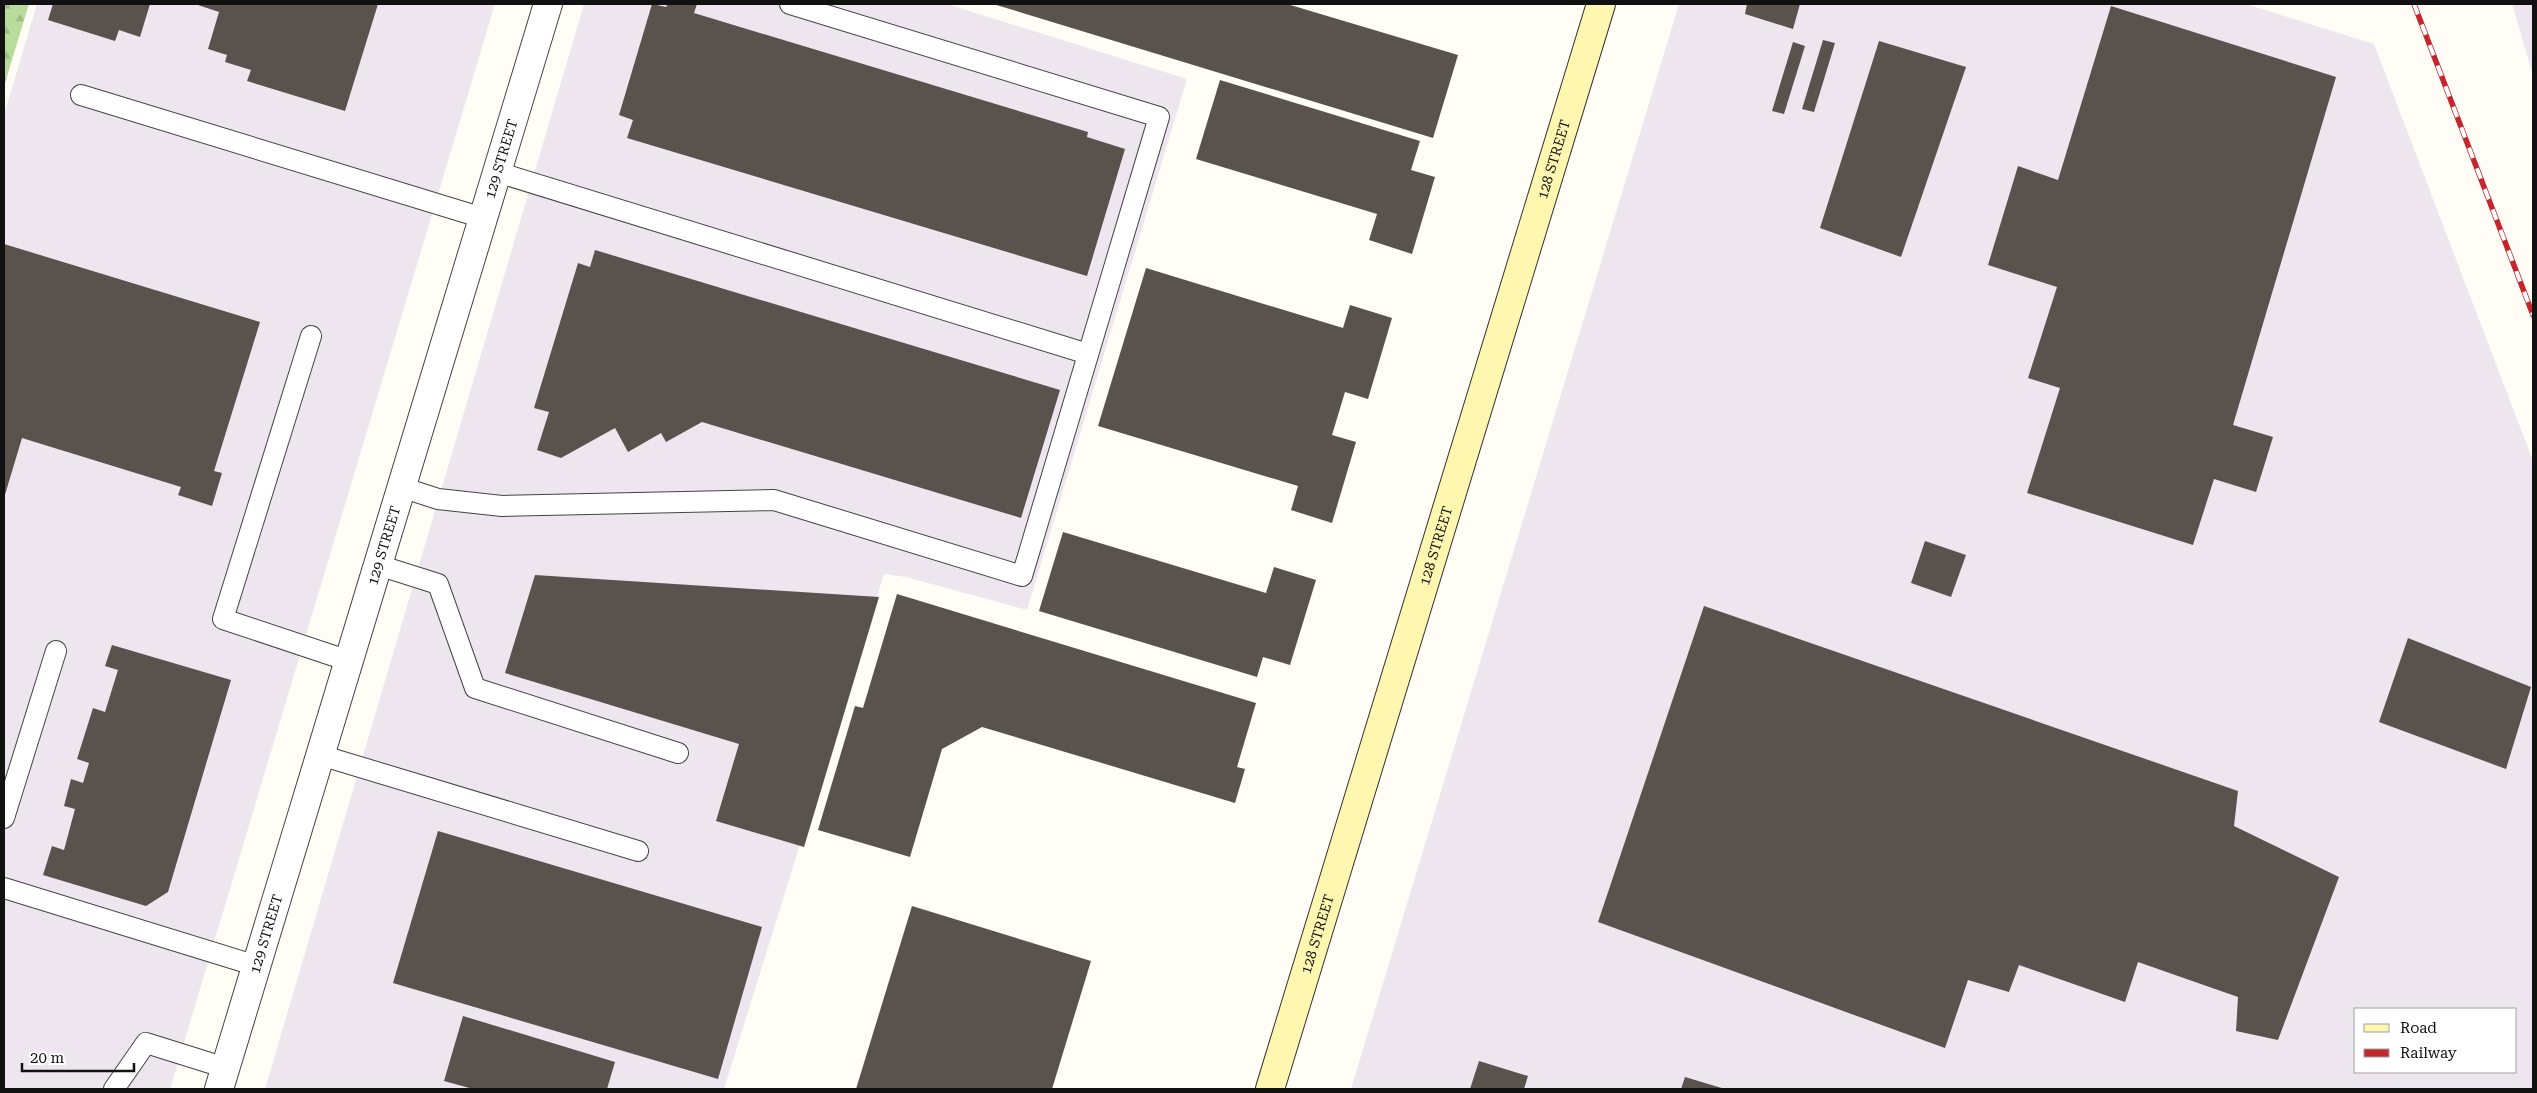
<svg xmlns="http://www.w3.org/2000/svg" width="2537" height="1093" viewBox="0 0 2537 1093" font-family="'Roboto Serif',serif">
	<defs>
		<pattern id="forest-firs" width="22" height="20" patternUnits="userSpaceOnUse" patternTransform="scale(1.25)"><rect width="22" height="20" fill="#b9dc9c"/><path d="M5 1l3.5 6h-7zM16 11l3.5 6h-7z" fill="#9ebc85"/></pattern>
	</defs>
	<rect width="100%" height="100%" fill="#fffdf5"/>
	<g fill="#eee6ef" fill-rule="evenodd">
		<polygon points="37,4 495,4 170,1089 4,1089 4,115"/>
		<polygon points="584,4 947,4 1187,79 1027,610 906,577 884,574 724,1089 265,1089"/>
		<path d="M1679 4H2246L2374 44 2533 461V1089H1351ZM2356 1009H2516V1072H2356Z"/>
		<polygon points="2512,4 2533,4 2533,75"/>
	</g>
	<polygon fill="url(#forest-firs)" points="4,4 29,4 4,86"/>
	<g fill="#5a524d">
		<polygon points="53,4 150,4 140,37 119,30 115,41 48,20"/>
		<polygon points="195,4 378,4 345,111 247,81 251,70 225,62 227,55 208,49 219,12"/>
		<polygon points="652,4 666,7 668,4 697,4 694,13 1088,132 1087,137 1125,149 1087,276 627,138 633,120 619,115"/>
		<polygon points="993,4 1287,4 1458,55 1433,138"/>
		<polygon points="1747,4 1800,4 1793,29 1745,14"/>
		<polygon points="2111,6 2336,77 2233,425 2273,437 2256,492 2214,479 2193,545 2027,493 2060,388 2028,378 2057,287 1988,265 2018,166 2058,180"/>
		<polygon points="1823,40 1835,43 1814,112 1802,109"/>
		<polygon points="1879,41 1966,67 1901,257 1820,228"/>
		<polygon points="1793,42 1805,46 1784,114 1772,111"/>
		<polygon points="1220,80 1420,141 1411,170 1435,177 1412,254 1369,240 1377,214 1196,159"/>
		<polygon points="4,244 260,322 214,471 222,473 212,506 178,495 181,487 22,438 4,498"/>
		<polygon points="595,250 1060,390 1021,518 702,422 666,442 661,433 628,452 615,428 561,458 537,450 549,412 534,408 578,263 590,267"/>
		<polygon points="1146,268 1343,328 1350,305 1392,318 1368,399 1345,392 1332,435 1356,442 1332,523 1291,510 1298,486 1098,426"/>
		<polygon points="1063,532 1266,593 1274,567 1316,580 1290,665 1263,657 1257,677 1039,611"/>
		<polygon points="1925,541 1966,555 1951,597 1911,583"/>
		<polygon points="535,575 879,597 804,847 716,821 739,744 505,673"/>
		<polygon points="897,594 1256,703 1237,767 1245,769 1235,803 982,727 942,749 910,857 818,830 855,706 863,708"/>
		<polygon points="1704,606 2238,791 2234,826 2339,877 2278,1040 2236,1031 2238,997 2138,962 2125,1002 2019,965 2009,992 1968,980 1945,1048 1598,922"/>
		<polygon points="2408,638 2531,687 2506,769 2379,722"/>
		<polygon points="112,645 231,680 168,892 146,906 43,875 52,846 64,850 75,809 64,806 71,779 83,783 89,763 77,759 93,708 105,712 118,670 105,666"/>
		<polygon points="438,831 762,927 718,1079 393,983"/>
		<polygon points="912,906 1091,961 1052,1089 856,1089"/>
		<polygon points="463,1016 615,1062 607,1089 473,1089 444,1081"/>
		<polygon points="1479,1061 1528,1076 1524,1089 1470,1089"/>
		<polygon points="1685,1077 1725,1089 1681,1089"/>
	</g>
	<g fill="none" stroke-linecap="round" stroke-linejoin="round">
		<g stroke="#444" stroke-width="22">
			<g id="service">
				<polyline points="81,95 483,218"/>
				<polyline points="497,172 1088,354"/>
				<polyline points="311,336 223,619 349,661"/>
				<polyline points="401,487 438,499 502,506 774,500 1022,576 1159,117 790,4"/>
				<polyline points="378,565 438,584 475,688 678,753"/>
				<polyline points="320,755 638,851"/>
				<polyline points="4,818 56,651"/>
				<polyline points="4,888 257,966"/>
				<polyline points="114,1089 146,1043 226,1068"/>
			</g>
		</g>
		<g stroke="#444" stroke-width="30">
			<g id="minor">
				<path id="s1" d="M219 1089 548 4"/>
			</g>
		</g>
		<g stroke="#333" stroke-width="30">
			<g id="secondary">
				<path id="s2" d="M1270 1089 1601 4"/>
			</g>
		</g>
		<use href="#service" stroke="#fff" stroke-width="20"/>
		<use href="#minor" stroke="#fff" stroke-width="28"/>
		<use href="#secondary" stroke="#fff6b0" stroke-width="28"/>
		<g stroke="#c4262e" stroke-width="5.5">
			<polyline id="rail" points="2414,4 2533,315"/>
		</g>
		<use href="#rail" stroke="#fff" stroke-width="4" stroke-dasharray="11" stroke-linecap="butt"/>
	</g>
	<g text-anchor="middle" stroke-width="5" stroke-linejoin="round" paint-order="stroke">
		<g font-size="14" fill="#111" stroke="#fff">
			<text dy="5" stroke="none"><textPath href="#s1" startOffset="972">129 STREET</textPath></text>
			<text dy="5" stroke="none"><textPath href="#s2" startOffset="972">128 STREET</textPath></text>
			<text dy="5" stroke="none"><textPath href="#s1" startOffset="568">129 STREET</textPath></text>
			<text dy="5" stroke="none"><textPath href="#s2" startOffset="568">128 STREET</textPath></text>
			<text dy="5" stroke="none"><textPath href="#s1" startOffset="162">129 STREET</textPath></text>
			<text dy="5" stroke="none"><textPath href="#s2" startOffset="162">128 STREET</textPath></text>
		</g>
	</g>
	<rect width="2537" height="1093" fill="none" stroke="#111111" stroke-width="10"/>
	<rect x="2354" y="1008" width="162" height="65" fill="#ffffff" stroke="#a0a0a0"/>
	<rect x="2364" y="1024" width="25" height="8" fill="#fff6b0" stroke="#a0a0a0"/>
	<text x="2400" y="1033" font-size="15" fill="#111111">Road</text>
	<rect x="2364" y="1049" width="25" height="8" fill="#c4262e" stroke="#a0a0a0"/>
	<text x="2400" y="1058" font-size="15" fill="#111111">Railway</text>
	<path d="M22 1063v8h112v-8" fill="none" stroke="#111111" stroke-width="2.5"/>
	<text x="30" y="1063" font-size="15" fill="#111111" stroke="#ffffff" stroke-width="4" paint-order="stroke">20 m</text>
</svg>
